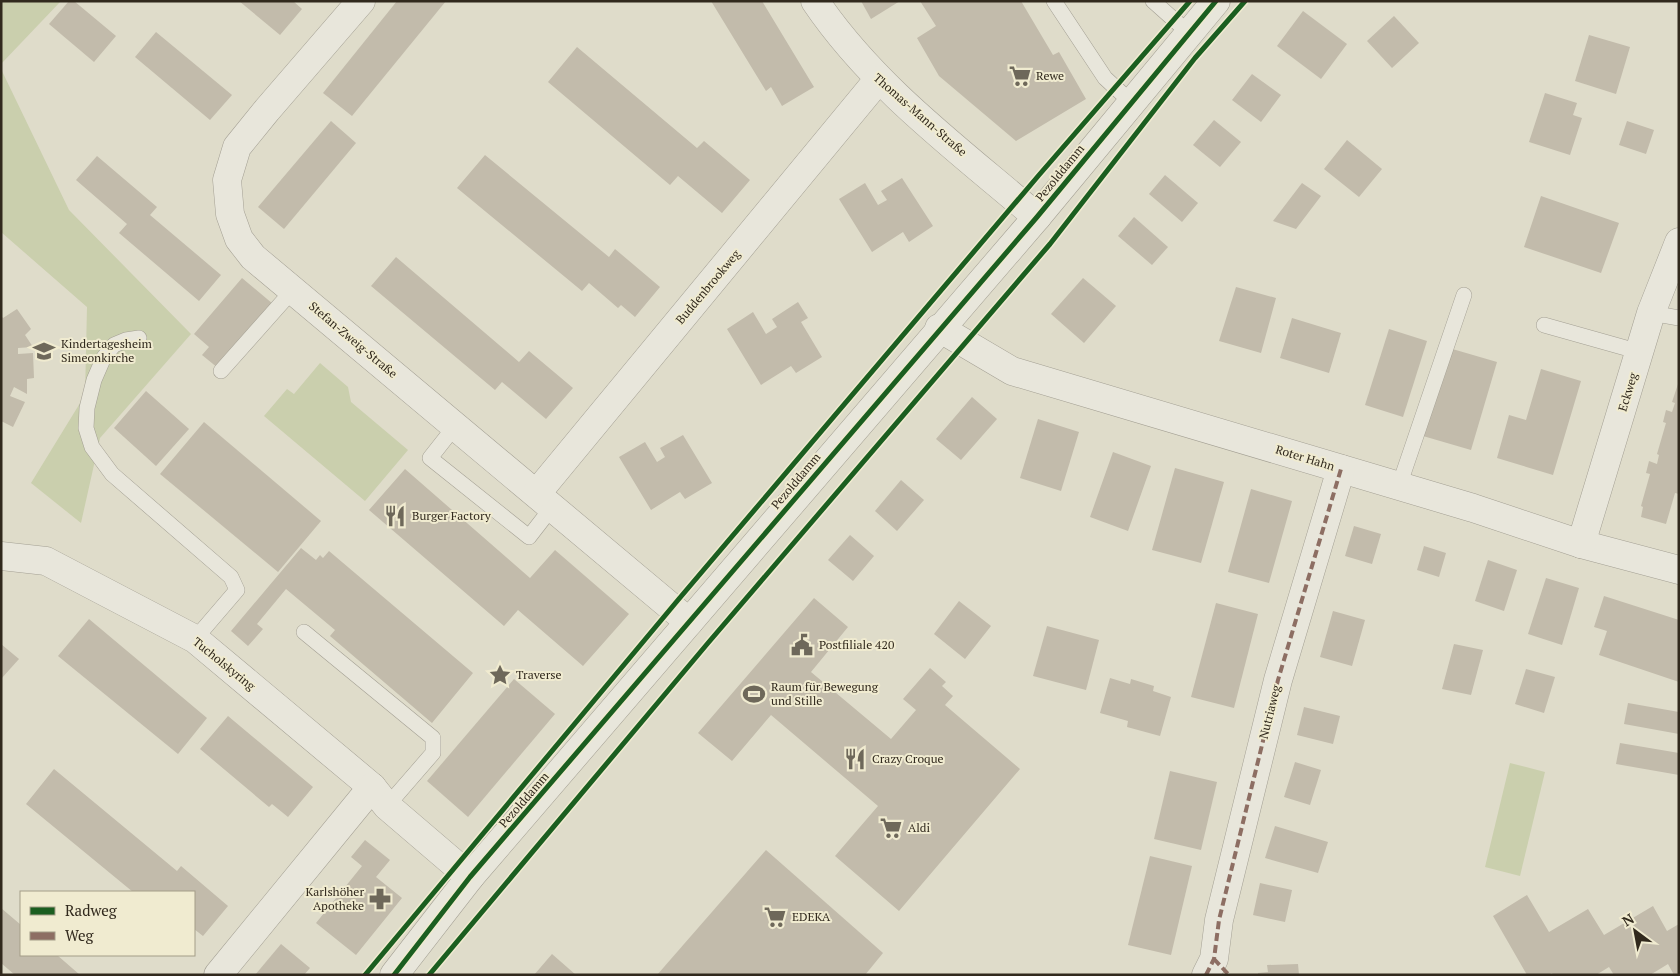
<svg xmlns="http://www.w3.org/2000/svg" width="1680" height="976" viewBox="0 0 1680 976" font-family="'PT Serif',serif">
	<rect width="100%" height="100%" fill="#dfdcca"/>
	<g fill="#cacfad">
		<polygon points="1,1 61,1 1,64"/>
		<polygon points="1,69 69,210 191,334 100,438 81,523 31,483 85,395 87,307 1,232"/>
		<polygon points="320,363 348,387 351,402 408,450 365,501 264,416 287,389 294,394"/>
		<polygon points="1510,763 1545,772 1520,876 1485,867"/>
	</g>
	<g fill="#c2bbab">
		<polygon points="69,1 74,1 116,36 94,62 49,24"/>
		<polygon points="239,1 293,1 302,9 280,35"/>
		<polygon points="397,1 446,1 352,116 323,93"/>
		<polygon points="711,1 762,1 814,87 782,106 771,87 766,91"/>
		<polygon points="861,1 900,1 871,19"/>
		<polygon points="920,1 1021,1 1053,55 1059,52 1086,99 1016,141 939,76 917,38 936,26"/>
		<polygon points="1303,11 1347,44 1321,79 1277,46"/>
		<polygon points="1394,16 1419,43 1392,68 1367,41"/>
		<polygon points="156,32 232,95 210,120 135,57"/>
		<polygon points="1589,35 1630,47 1616,94 1575,81"/>
		<polygon points="577,47 697,148 704,141 750,180 722,213 678,176 670,185 548,82"/>
		<polygon points="1252,74 1281,95 1261,122 1232,100"/>
		<polygon points="1545,93 1577,103 1573,115 1582,118 1570,155 1529,142"/>
		<polygon points="1214,120 1241,142 1220,167 1193,145"/>
		<polygon points="331,121 356,143 284,229 258,207"/>
		<polygon points="1627,121 1654,130 1646,154 1619,145"/>
		<polygon points="1347,140 1382,169 1359,197 1324,169"/>
		<polygon points="485,155 609,257 615,249 660,287 635,317 621,305 618,308 589,283 582,291 457,188"/>
		<polygon points="97,156 157,207 150,215 221,275 199,301 119,233 127,224 76,180"/>
		<polygon points="1165,175 1198,203 1182,222 1149,194"/>
		<polygon points="902,178 933,226 909,242 903,232 872,252 839,199 865,183 878,205 887,200 881,191"/>
		<polygon points="1302,183 1321,196 1296,229 1273,221"/>
		<polygon points="1541,196 1619,223 1601,273 1524,247"/>
		<polygon points="1134,217 1168,247 1152,265 1118,236"/>
		<polygon points="396,257 519,362 529,351 573,388 546,419 502,382 495,390 371,286"/>
		<polygon points="242,278 273,304 218,368 202,355 209,347 194,334"/>
		<polygon points="1083,278 1116,306 1084,343 1051,314"/>
		<polygon points="1236,287 1276,298 1261,353 1219,341"/>
		<polygon points="798,302 808,318 801,322 822,357 796,373 791,366 761,385 727,329 753,312 766,334 777,327 772,319"/>
		<polygon points="17,309 31,329 25,335 33,347 18,348 18,354 33,353 34,378 27,379 27,394 14,387 10,396 25,402 13,427 1,421 1,316 3,318"/>
		<polygon points="1292,318 1341,333 1329,373 1280,358"/>
		<polygon points="1389,329 1427,341 1403,417 1365,405"/>
		<polygon points="1449,348 1497,362 1471,450 1423,436"/>
		<polygon points="1541,369 1581,381 1553,475 1497,458 1509,415 1526,420"/>
		<polygon points="1679,381 1679,494 1675,493 1666,524 1641,517 1643,507 1641,506 1650,474 1646,473 1649,461 1657,464 1659,455 1657,454 1666,423 1663,422 1666,410 1672,412 1675,403 1672,402"/>
		<polygon points="146,391 189,429 156,466 114,428"/>
		<polygon points="972,397 997,419 961,460 936,439"/>
		<polygon points="1038,419 1079,432 1061,491 1020,478"/>
		<polygon points="204,422 321,521 278,572 160,474"/>
		<polygon points="683,435 712,483 685,499 680,492 651,510 619,457 645,442 657,462 665,457 660,448"/>
		<polygon points="1113,452 1151,466 1128,531 1090,517"/>
		<polygon points="1175,468 1224,482 1201,563 1152,550"/>
		<polygon points="405,469 530,578 555,550 629,614 583,666 518,610 504,626 369,510"/>
		<polygon points="901,480 924,500 897,531 875,511"/>
		<polygon points="1251,489 1292,501 1269,583 1228,572"/>
		<polygon points="1354,526 1381,534 1372,564 1345,556"/>
		<polygon points="850,535 874,556 853,581 828,560"/>
		<polygon points="1424,546 1446,553 1439,577 1417,570"/>
		<polygon points="301,548 316,560 320,555 323,558 329,551 473,673 432,723 330,636 335,630 286,589 257,624 263,629 248,646 231,631"/>
		<polygon points="1488,560 1517,570 1504,611 1475,601"/>
		<polygon points="1546,578 1579,588 1562,645 1528,634"/>
		<polygon points="1604,596 1679,620 1679,682 1599,655 1607,631 1594,627"/>
		<polygon points="814,598 848,627 811,672 891,739 916,710 903,699 930,668 946,682 942,686 953,696 945,705 1020,769 899,911 835,856 878,806 771,715 732,761 698,733"/>
		<polygon points="959,601 991,626 965,659 934,634"/>
		<polygon points="1216,603 1258,614 1234,708 1191,697"/>
		<polygon points="1333,611 1365,620 1352,666 1320,657"/>
		<polygon points="89,619 207,718 178,754 58,656"/>
		<polygon points="1047,626 1099,640 1086,690 1033,676"/>
		<polygon points="1,644 19,659 1,679"/>
		<polygon points="1454,644 1483,650 1471,695 1442,689"/>
		<polygon points="1526,669 1555,677 1544,713 1515,704"/>
		<polygon points="1110,678 1130,684 1131,679 1154,686 1153,691 1171,697 1160,736 1127,727 1128,721 1100,713"/>
		<polygon points="514,679 555,714 468,817 427,781"/>
		<polygon points="1628,703 1679,712 1679,734 1624,724"/>
		<polygon points="1304,707 1340,716 1333,744 1297,735"/>
		<polygon points="228,716 313,787 288,817 272,804 269,807 200,749"/>
		<polygon points="1620,743 1679,753 1679,775 1616,764"/>
		<polygon points="1295,762 1321,770 1310,805 1284,797"/>
		<polygon points="54,769 177,871 181,866 228,906 203,936 194,929 194,892 133,892 26,804"/>
		<polygon points="1170,771 1217,782 1201,850 1154,839"/>
		<polygon points="1275,826 1328,842 1318,873 1265,858"/>
		<polygon points="365,840 390,860 376,877 402,898 356,955 316,923 362,866 351,857"/>
		<polygon points="766,850 883,953 865,975 657,975"/>
		<polygon points="1150,856 1192,866 1171,955 1128,945"/>
		<polygon points="1260,883 1292,890 1285,922 1253,915"/>
		<polygon points="1527,895 1549,932 1588,909 1604,935 1653,906 1667,931 1679,924 1679,975 1674,975 1668,964 1650,975 1614,975 1609,967 1596,975 1553,975 1552,973 1548,975 1527,975 1493,916"/>
		<polygon points="1,908 21,925 21,955 57,955 80,975 15,975 1,963"/>
		<polygon points="281,944 310,968 304,975 255,975"/>
		<polygon points="552,954 576,975 534,975"/>
		<polygon points="1298,964 1299,975 1258,975 1258,973 1268,972 1267,965"/>
	</g>
	<g fill="none" stroke-linecap="round" stroke-linejoin="round">
		<g stroke="#a4a094" stroke-width="16">
			<g id="service">
				<polyline points="1054,1 1105,78 1131,102"/>
				<polyline points="1153,1 1190,34"/>
				<polyline points="1651,313 1679,318"/>
				<polyline points="1544,325 1640,352"/>
				<polyline points="139,338 126,340 114,345 104,357 94,380 87,408 86,428 92,447 112,474 231,577 237,590 195,639"/>
				<polyline points="221,371 293,290"/>
				<polyline points="456,425 430,458 529,537 553,506"/>
				<polyline points="1399,486 1464,295"/>
				<polyline points="304,632 433,738 433,753 387,806"/>
			</g>
		</g>
		<g stroke="#a4a094" stroke-width="29">
			<g id="minor">
				<polyline points="361,1 267,110 237,147 227,180 230,214 239,239 253,257 689,622"/>
				<path d="M815 1C873 87 959 150 1037 217"/>
				<polyline points="939,328 1012,371 1473,508 1581,544 1679,570"/>
				<polyline points="537,493 878,80"/>
				<polyline points="1581,544 1651,313 1679,242"/>
				<polyline points="1,556 46,561 195,639 372,787 387,806 470,877"/>
				<polyline points="218,975 372,787"/>
				<polyline points="1206,975 1214,959 1219,920 1278,680 1341,469"/>
			</g>
		</g>
		<g stroke="#a4a094" stroke-width="29">
			<polyline id="tertiary" points="394,975 470,877 1037,217 1216,1"/>
		</g>
		<use href="#service" stroke="#e8e6db" stroke-width="15"/>
		<use href="#minor" stroke="#e8e6db" stroke-width="28"/>
		<use href="#tertiary" stroke="#e8e6db" stroke-width="28"/>
		<g stroke="#8d6e63" stroke-width="4" stroke-dasharray="8 4" stroke-linecap="butt">
			<polyline points="1214,959 1229,975"/>
			<polyline points="1206,975 1214,959 1219,920 1278,680 1341,469"/>
		</g>
		<g stroke="#f0ebd0" stroke-width="8">
			<g id="cycleway">
				<polyline points="365,975 678,600 1039,175 1190,1"/>
				<polyline points="394,975 470,877 1037,217 1216,1"/>
				<polyline points="429,975 708,643 1050,244 1195,58 1245,1"/>
			</g>
		</g>
		<use href="#cycleway" stroke="#1b5e20" stroke-width="5"/>
	</g>
	<defs>
		<g id="supermarket-bare" transform="scale(1.725)"><path d="M-6-5.5h2.5l.6 2H6L4.5 2H-2.5L-4.4-4H-6ZM-1.5 3.2a1.3 1.3 0 1 0 .1 0ZM3 3.2a1.3 1.3 0 1 0 .1 0Z" fill="#6e685a" stroke="#f0ebd0" stroke-width="2.5" paint-order="stroke"/></g>
		<g id="school-bare" transform="scale(1.725)"><path d="M0-5L7-2L0 1L-7-2ZM-4 1L0 2.5L4 1V4Q0 6-4 4Z" fill="#6e685a" stroke="#f0ebd0" stroke-width="2.5" paint-order="stroke"/></g>
		<g id="restaurant-bare" transform="scale(1.725)"><path d="M-5-6h1v4h1v-4h1v4h1v-4h1v5L-1.5 .5V6h-2V.5L-5-1ZM5-6V6H3V1.5H1.5Q1.5-4 5-6Z" fill="#6e685a" stroke="#f0ebd0" stroke-width="2.5" paint-order="stroke"/></g>
		<g id="civic-bare" transform="scale(1.725)"><path d="M-.6-6.5H3V-4.5H.6V-3L4-1V1h2V6H-6V1h2V-1L-.6-3ZM-1.2 2.5V6h2.4V2.5Z" fill="#6e685a" stroke="#f0ebd0" stroke-width="2.5" paint-order="stroke"/></g>
		<g id="sight-bare" transform="scale(1.725)"><path d="M0-6L1.8-2.2L6-1.7L2.9 1.2L3.7 5.4L0 3.3L-3.7 5.4L-2.9 1.2L-6-1.7L-1.8-2.2Z" fill="#6e685a" stroke="#f0ebd0" stroke-width="2.5" paint-order="stroke"/></g>
		<g id="stadium-bare" transform="scale(1.725)"><path d="M0-5a6.5 5 0 1 0 0 10a6.5 5 0 1 0 0-10ZM-3.5-1.8h7v3.6h-7Z" fill="#6e685a" stroke="#f0ebd0" stroke-width="2.5" paint-order="stroke"/></g>
		<g id="pharmacy-bare" transform="scale(1.725)"><path d="M-2-6h4v4h4v4h-4v4h-4v-4h-4v-4h4Z" fill="#6e685a" stroke="#f0ebd0" stroke-width="2.5" paint-order="stroke"/></g>
	</defs>
	<g fill-rule="evenodd">
		<use href="#supermarket-bare" x="1020" y="76"/>
		<use href="#school-bare" x="44" y="351"/>
		<use href="#restaurant-bare" x="395" y="516"/>
		<use href="#civic-bare" x="802" y="645"/>
		<use href="#sight-bare" x="500" y="675"/>
		<use href="#stadium-bare" x="754" y="694"/>
		<use href="#restaurant-bare" x="855" y="759"/>
		<use href="#supermarket-bare" x="891" y="828"/>
		<use href="#pharmacy-bare" x="380" y="899"/>
		<use href="#supermarket-bare" x="775" y="917"/>
	</g>
	<g text-anchor="middle" stroke-width="4" stroke-linejoin="round" paint-order="stroke">
		<g font-size="12" fill="#31291d" stroke="#f0ebd0" text-anchor="start">
			<text x="1036" y="80">Rewe</text>
			<text x="61" y="348">Kindertagesheim<tspan x="61" dy="14">Simeonkirche</tspan></text>
			<text x="412" y="520">Burger Factory</text>
			<text x="819" y="649">Postfiliale 420</text>
			<text x="516" y="679">Traverse</text>
			<text x="771" y="691">Raum für Bewegung<tspan x="771" dy="14">und Stille</tspan></text>
			<text x="872" y="763">Crazy Croque</text>
			<text x="908" y="832">Aldi</text>
			<text x="364" y="896" text-anchor="end">Karlshöher<tspan x="364" dy="14">Apotheke</tspan></text>
			<text x="792" y="921">EDEKA</text>
		</g>
		<g font-size="12" fill="#31291d" stroke="#f0ebd0">
			<text transform="translate(920 115) rotate(41)" y="4">Thomas-Mann-Straße</text>
			<text transform="translate(1060 173) rotate(-51)" y="4">Pezolddamm</text>
			<text transform="translate(708 287) rotate(-50)" y="4">Buddenbrookweg</text>
			<text transform="translate(353 340) rotate(40)" y="4">Stefan-Zweig-Straße</text>
			<text transform="translate(1628 392) rotate(-73)" y="4">Eckweg</text>
			<text transform="translate(1305 458) rotate(17)" y="4">Roter Hahn</text>
			<text transform="translate(796 481) rotate(-50)" y="4">Pezolddamm</text>
			<text transform="translate(224 664) rotate(39)" y="4">Tucholskyring</text>
			<text transform="translate(1270 712) rotate(-76)" y="4">Nutriaweg</text>
			<text transform="translate(524 800) rotate(-49)" y="4">Pezolddamm</text>
		</g>
	</g>
	<rect width="1680" height="976" fill="none" stroke="#31291d" stroke-width="5"/>
	<rect x="20" y="891" width="175" height="65" fill="#f0ebd0" stroke="#a49d88"/>
	<rect x="30" y="907" width="25" height="8" fill="#1b5e20" stroke="#a49d88"/>
	<text x="65" y="916" font-size="15" fill="#31291d">Radweg</text>
	<rect x="30" y="932" width="25" height="8" fill="#8d6e63" stroke="#a49d88"/>
	<text x="65" y="941" font-size="15" fill="#31291d">Weg</text>
	<g transform="translate(1635 931) rotate(328)" stroke="#f0ebd0" stroke-width="4" paint-order="stroke">
	<path d="M0-4L9 19L0 12L-9 19Z" fill="#31291d"/>
	<text y="-8" font-size="14" font-weight="bold" text-anchor="middle" fill="#31291d">N</text>
	</g>
</svg>
